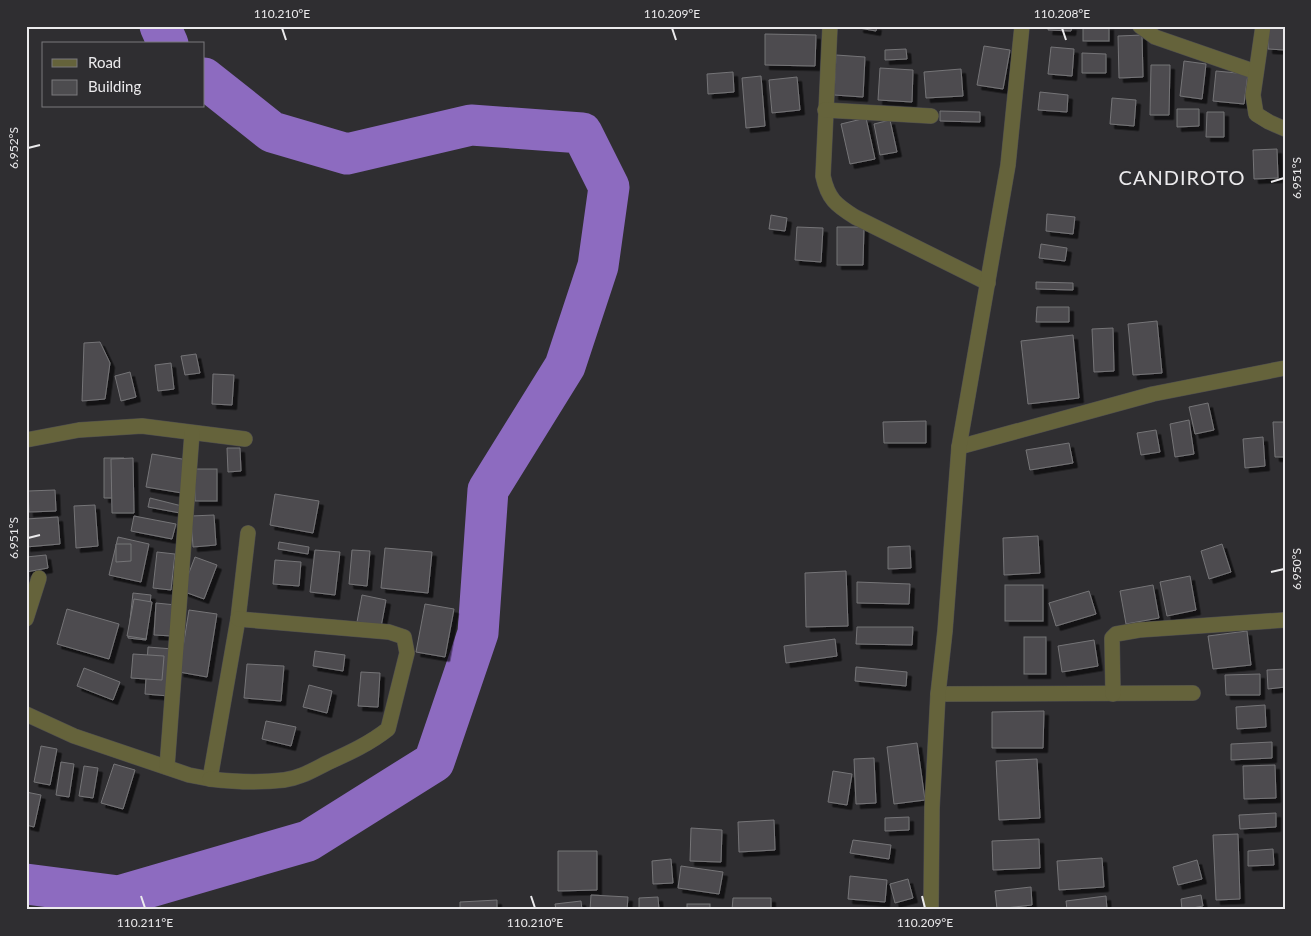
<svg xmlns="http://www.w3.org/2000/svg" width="1311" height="936" viewBox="0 0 1311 936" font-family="Lato,sans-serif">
	<defs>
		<filter id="shadow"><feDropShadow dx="4.5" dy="4.5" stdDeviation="0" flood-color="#0009"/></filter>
	</defs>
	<rect width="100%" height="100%" fill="#2f2e31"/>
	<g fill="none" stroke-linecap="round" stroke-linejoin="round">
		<g stroke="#8d6bc0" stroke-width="41">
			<polyline points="160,26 168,44"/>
			<polyline points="26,884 119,896 308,841 434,762 478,633 488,490 565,366 598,266 609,187 582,133 471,125 347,154 272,132 204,78"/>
		</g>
	</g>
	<g fill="#4d4c4f" stroke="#757477" filter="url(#shadow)">
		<polygon points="859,26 877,26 876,31 859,28"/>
		<polygon points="1049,26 1072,26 1071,31 1048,30"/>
		<rect x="1083" y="26" width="26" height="15"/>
		<polygon points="1269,26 1285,26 1285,50 1268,49"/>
		<polygon points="765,34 816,35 815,66 765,65"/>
		<polygon points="1142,35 1143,77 1119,78 1118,36"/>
		<polygon points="984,46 1010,50 1003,89 977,85"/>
		<polygon points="1051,47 1074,49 1072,76 1048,74"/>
		<polygon points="906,49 907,59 885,60 885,50"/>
		<polygon points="1082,53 1106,54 1106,73 1082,73"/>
		<polygon points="836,55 865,57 863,97 834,95"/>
		<polygon points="1184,61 1206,64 1202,99 1180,96"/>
		<polygon points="1151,65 1170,65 1169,115 1150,115"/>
		<polygon points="880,68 913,70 912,102 878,100"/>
		<polygon points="961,69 963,96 926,98 924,72"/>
		<polygon points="1216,71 1248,74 1244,104 1213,101"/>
		<polygon points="733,72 734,92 708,94 707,74"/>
		<polygon points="761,76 765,126 746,128 742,78"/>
		<polygon points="797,77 800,110 772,113 769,80"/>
		<polygon points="1040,92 1068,95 1067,112 1038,110"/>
		<polygon points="1112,98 1136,100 1134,126 1110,124"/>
		<polygon points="1177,109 1199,109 1199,126 1177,127"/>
		<polygon points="940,111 980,112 980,122 940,121"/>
		<polygon points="1207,112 1224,112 1224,137 1206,137"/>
		<polygon points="866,118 875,159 850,164 841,124"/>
		<polygon points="890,120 897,152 880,155 874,124"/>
		<polygon points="1277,149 1278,178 1254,179 1253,150"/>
		<polygon points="1047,214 1075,217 1073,234 1046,231"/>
		<polygon points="771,215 787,218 785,231 769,229"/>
		<polygon points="797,227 823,228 821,262 795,260"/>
		<polygon points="837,227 864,227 863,265 837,265"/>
		<polygon points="1041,244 1067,248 1065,261 1039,258"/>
		<polygon points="1036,282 1073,283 1073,290 1036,289"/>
		<polygon points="1037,307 1069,307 1069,322 1036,322"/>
		<polygon points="1157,321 1162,373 1133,375 1128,324"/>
		<polygon points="1113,328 1114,371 1094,372 1092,329"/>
		<polygon points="1073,335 1079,398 1028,404 1021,341"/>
		<polygon points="100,342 110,363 105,399 82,401 84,343"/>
		<polygon points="196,354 200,373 185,375 181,356"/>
		<polygon points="171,363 174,389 158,391 155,365"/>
		<polygon points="130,372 136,397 121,401 115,376"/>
		<polygon points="213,374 234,375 232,405 212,404"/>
		<polygon points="1208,403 1214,430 1195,434 1189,407"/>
		<polygon points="1189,420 1194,454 1175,457 1170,424"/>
		<polygon points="926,421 926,443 884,443 883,422"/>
		<polygon points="1273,422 1285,422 1285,457 1275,457"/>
		<polygon points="1156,430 1160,452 1141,455 1137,433"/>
		<polygon points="1263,437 1265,466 1245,468 1243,439"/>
		<polygon points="1069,443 1073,463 1030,470 1026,450"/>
		<polygon points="227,448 240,448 241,471 228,472"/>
		<polygon points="152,454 188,460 182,493 146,487"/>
		<polygon points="104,458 124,458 123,498 104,498"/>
		<polygon points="133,458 134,513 112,513 111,459"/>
		<rect x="195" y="469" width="22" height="32"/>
		<polygon points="55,490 56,511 29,512 28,491"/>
		<polygon points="275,494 319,501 313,533 270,525"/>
		<polygon points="150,498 182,506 180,513 148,507"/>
		<polygon points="95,505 98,546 76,548 74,506"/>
		<polygon points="214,515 216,545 193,547 191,516"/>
		<polygon points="134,516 176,524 172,539 131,531"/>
		<polygon points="58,517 60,544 26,547 26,519"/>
		<polygon points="1038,536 1040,573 1004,575 1003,538"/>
		<polygon points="118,537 149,544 141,582 109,575"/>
		<polygon points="279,542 309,547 308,554 278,549"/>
		<polygon points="116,544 131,544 131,561 116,562"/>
		<polygon points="1222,544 1231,572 1209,579 1201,551"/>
		<polygon points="910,546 911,568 888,569 888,547"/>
		<polygon points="385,548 432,552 428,593 381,588"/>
		<polygon points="315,550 340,552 335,595 310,592"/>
		<polygon points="352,550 370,551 367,586 349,584"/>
		<polygon points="157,552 175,554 171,590 153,588"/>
		<polygon points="46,555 48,568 26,572 26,557"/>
		<polygon points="195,557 217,565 204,599 182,591"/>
		<polygon points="275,560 301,562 299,586 273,584"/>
		<polygon points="846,571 848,626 806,627 805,573"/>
		<polygon points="1190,576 1196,610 1167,616 1160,582"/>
		<polygon points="857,582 910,584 909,604 857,603"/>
		<rect x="1005" y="585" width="38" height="36"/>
		<polygon points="1153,585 1159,618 1126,624 1120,591"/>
		<polygon points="1089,591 1096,614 1056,626 1049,603"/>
		<polygon points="133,593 151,595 146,640 128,638"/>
		<polygon points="362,595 386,600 381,627 357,622"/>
		<polygon points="134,599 152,602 146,639 127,636"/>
		<polygon points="156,603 176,605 173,636 154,635"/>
		<polygon points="425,604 454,609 445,657 416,652"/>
		<polygon points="67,609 119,624 109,659 57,644"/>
		<polygon points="189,610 217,614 207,677 179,672"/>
		<polygon points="857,627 913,627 912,645 856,644"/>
		<polygon points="1247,631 1251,665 1213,669 1208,636"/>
		<rect x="1024" y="637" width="22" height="37"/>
		<polygon points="835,639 837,656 786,663 784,646"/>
		<polygon points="1094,640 1098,666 1062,672 1058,646"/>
		<polygon points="148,647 173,649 169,696 145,694"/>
		<polygon points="315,651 345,655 343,671 313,666"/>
		<polygon points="133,654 164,656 162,680 131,678"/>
		<polygon points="247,664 284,666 281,701 244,698"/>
		<polygon points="856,667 907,672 906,686 855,681"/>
		<polygon points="84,668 120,682 113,700 77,686"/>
		<polygon points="1285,669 1285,687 1268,689 1267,670"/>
		<polygon points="361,672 380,673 378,707 358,706"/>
		<polygon points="1260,674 1260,695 1226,695 1225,675"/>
		<polygon points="309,685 332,691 327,713 303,707"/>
		<polygon points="1265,705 1266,727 1237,729 1236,707"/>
		<polygon points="1044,711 1043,748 992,748 992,712"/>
		<polygon points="266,721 296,727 291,746 262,739"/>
		<polygon points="1272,742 1272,758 1231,760 1231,744"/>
		<polygon points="917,743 925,800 894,804 887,747"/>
		<polygon points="41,746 57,749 50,785 34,782"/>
		<polygon points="874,758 876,803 856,804 854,759"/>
		<polygon points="1037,759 1040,818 999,820 996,761"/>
		<polygon points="61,762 74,764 69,797 56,795"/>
		<polygon points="114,764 135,770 123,809 101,803"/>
		<polygon points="1275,765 1276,798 1244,799 1243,766"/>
		<polygon points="84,766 98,768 93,798 79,796"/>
		<polygon points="833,771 852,774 847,805 828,802"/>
		<polygon points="26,792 41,795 34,827 26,825"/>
		<polygon points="1276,813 1276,827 1240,829 1239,815"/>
		<polygon points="909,817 909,830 885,831 885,818"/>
		<polygon points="774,820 775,850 739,852 738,822"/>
		<polygon points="691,828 722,830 721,862 690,861"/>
		<polygon points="1238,834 1240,899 1216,900 1213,835"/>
		<polygon points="1039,839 1040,868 993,870 992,841"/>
		<polygon points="853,840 891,845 889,859 850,853"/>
		<polygon points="1273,849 1274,865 1248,866 1248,851"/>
		<polygon points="558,851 597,851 597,890 558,891"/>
		<polygon points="1102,858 1104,887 1059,890 1057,861"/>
		<polygon points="671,859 673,883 653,884 652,861"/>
		<polygon points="1197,860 1202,879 1178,885 1173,867"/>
		<polygon points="681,866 723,872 719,894 678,888"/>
		<polygon points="850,876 887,880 885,902 848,899"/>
		<polygon points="908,879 913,898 895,903 890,884"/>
		<polygon points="1031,887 1032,905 997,909 995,891"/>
		<polygon points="591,895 628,897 627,910 590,910"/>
		<polygon points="1201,895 1203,906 1182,910 1181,899"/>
		<polygon points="1106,896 1107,910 1067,910 1066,901"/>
		<polygon points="658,897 659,910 639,910 639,898"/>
		<polygon points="733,898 771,898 771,910 732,910"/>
		<polygon points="497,900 497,910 460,910 460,902"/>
		<polygon points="581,901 582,910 556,910 555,904"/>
		<rect x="687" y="904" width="23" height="6"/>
	</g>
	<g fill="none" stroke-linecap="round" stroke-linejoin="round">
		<g stroke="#4d4c4f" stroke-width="16">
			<g id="minor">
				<path d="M830 26 823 176C828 199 836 205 855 217L988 283"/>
				<polyline points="1140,26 1155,37 1256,72"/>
				<polyline points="1263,26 1253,95 1256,114 1269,122 1285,129"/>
				<polyline points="825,110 931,116"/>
				<polyline points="26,440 79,430 142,426 245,439"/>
				<polyline points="959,447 1153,394 1285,368"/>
				<polyline points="26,619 39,578"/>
				<polyline points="938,694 1193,693"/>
				<polyline points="1113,694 1112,638 1116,634 1139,630 1285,620"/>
				<polyline points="26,714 74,736 189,775 210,779 238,619 248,533"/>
				<polyline points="167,767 192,433"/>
				<path d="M210 779C235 782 259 783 284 780 300 778 313 770 327 763 349 753 369 744 388 729L407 653 404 637 389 632 238 619"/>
				<polyline points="931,910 932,808 938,694 945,631 959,447 1008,165 1022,26"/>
			</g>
		</g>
		<use href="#minor" stroke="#65633b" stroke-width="15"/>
	</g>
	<path fill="none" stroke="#ebeaec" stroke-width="2" d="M282 28 286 40M672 28 676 40M1062 28 1066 40M28 148 40 145M1271 182 1284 178M28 538 40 535M1271 572 1284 569M141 896 145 908M531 896 535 908M922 896 925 908"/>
	<g text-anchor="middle" stroke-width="4.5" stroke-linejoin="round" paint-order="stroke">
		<g font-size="20" letter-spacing="1" fill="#ebeaec" stroke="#2f2e31">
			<text x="1182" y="185">CANDIROTO</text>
		</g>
	</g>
	<rect width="1311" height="936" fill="none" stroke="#2f2e31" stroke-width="55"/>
	<rect x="42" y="42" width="162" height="65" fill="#2f2e31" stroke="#7a797c"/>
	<rect x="52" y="59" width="25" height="8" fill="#65633b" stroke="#7a797c"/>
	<text x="88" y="68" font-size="15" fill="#ebeaec">Road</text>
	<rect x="52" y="80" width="25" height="15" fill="#4d4c4f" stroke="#7a797c"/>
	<text x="88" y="92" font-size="15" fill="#ebeaec">Building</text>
	<rect x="28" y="28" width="1256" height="880" fill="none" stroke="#ebeaec" stroke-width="2"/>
	<g font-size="12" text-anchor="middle" fill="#ebeaec">
		<text x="282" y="18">110.210°E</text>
		<text x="672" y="18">110.209°E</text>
		<text x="1062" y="18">110.208°E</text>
		<text transform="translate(14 148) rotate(-90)" y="4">6.952°S</text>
		<text transform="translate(1297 178) rotate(-90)" y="4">6.951°S</text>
		<text transform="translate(14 538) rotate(-90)" y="4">6.951°S</text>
		<text transform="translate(1297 569) rotate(-90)" y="4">6.950°S</text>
		<text x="145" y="927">110.211°E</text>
		<text x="535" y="927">110.210°E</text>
		<text x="925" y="927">110.209°E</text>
	</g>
</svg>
